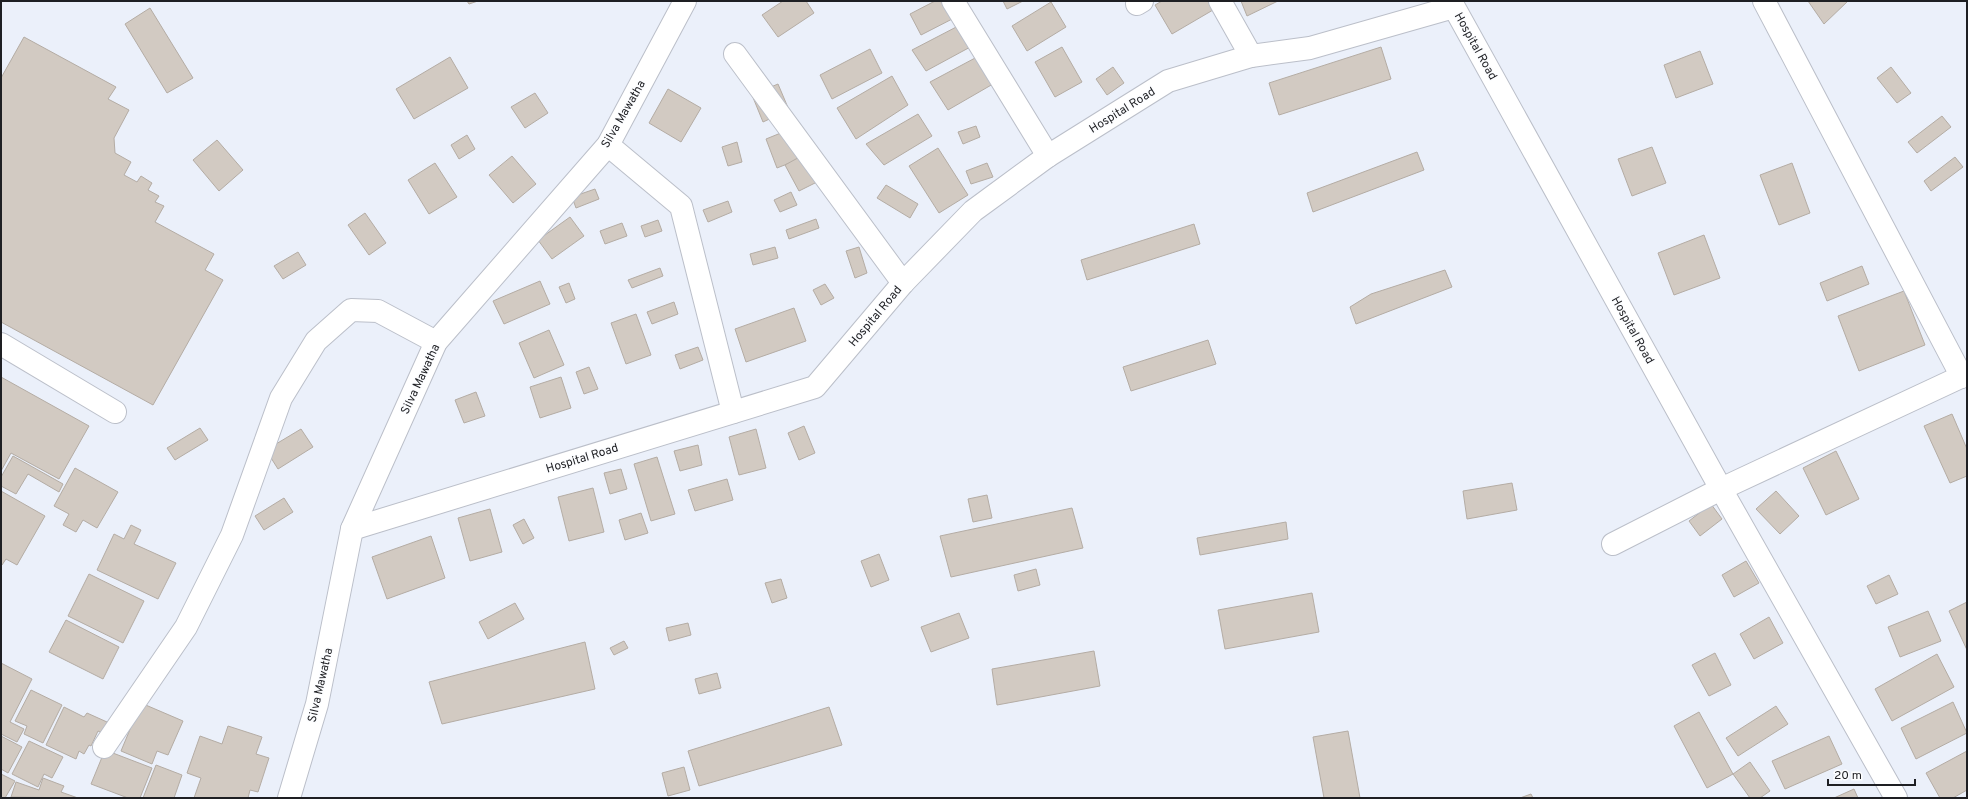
<svg xmlns="http://www.w3.org/2000/svg" width="1968" height="799" viewBox="0 0 1968 799" font-family="Overpass,sans-serif">
	<rect width="100%" height="100%" fill="#ebf0fa"/>
	<g fill="#d2cac2" stroke="#b4aca4">
		<polygon points="467,1 478,1 469,4"/>
		<polygon points="783,1 806,1 814,13 778,37 762,15"/>
		<polygon points="935,1 950,1 958,16 921,35 910,14"/>
		<polygon points="1003,1 1023,1 1007,9"/>
		<polygon points="1162,1 1208,1 1213,10 1172,34 1155,5"/>
		<polygon points="1241,1 1278,1 1247,16"/>
		<polygon points="1808,1 1848,1 1824,24"/>
		<polygon points="1051,2 1066,27 1027,51 1012,26"/>
		<polygon points="150,8 193,78 167,93 125,24"/>
		<polygon points="962,24 974,45 926,71 912,50"/>
		<polygon points="24,37 116,87 108,99 129,110 114,138 115,153 131,162 124,175 137,182 141,176 152,183 148,190 159,196 155,202 164,206 155,222 214,254 205,270 223,280 153,405 1,322 1,78"/>
		<polygon points="1062,47 1082,82 1055,97 1035,62"/>
		<polygon points="1381,47 1391,79 1279,115 1269,83"/>
		<polygon points="870,49 882,73 832,99 820,75"/>
		<polygon points="1700,51 1713,84 1676,98 1664,65"/>
		<polygon points="450,57 468,88 414,119 396,89"/>
		<polygon points="977,57 993,84 948,110 930,82"/>
		<polygon points="1113,67 1124,83 1107,95 1096,79"/>
		<polygon points="1891,67 1911,93 1897,103 1877,78"/>
		<polygon points="892,76 908,105 856,139 837,108"/>
		<polygon points="778,84 789,110 763,122 752,95"/>
		<polygon points="668,89 701,108 681,142 649,123"/>
		<polygon points="535,93 548,113 525,128 511,107"/>
		<polygon points="918,114 932,136 884,165 866,144"/>
		<polygon points="1942,116 1951,127 1917,153 1908,142"/>
		<polygon points="798,126 810,155 777,168 766,139"/>
		<polygon points="976,126 980,137 963,144 958,132"/>
		<polygon points="467,135 475,149 459,159 451,145"/>
		<polygon points="217,140 243,170 219,191 193,160"/>
		<polygon points="737,142 742,162 728,166 722,147"/>
		<polygon points="1652,147 1666,183 1632,196 1618,159"/>
		<polygon points="938,148 968,195 939,213 909,166"/>
		<polygon points="1417,152 1424,170 1313,212 1307,193"/>
		<polygon points="805,154 819,181 799,191 785,165"/>
		<polygon points="512,156 536,184 513,203 489,175"/>
		<polygon points="1955,157 1963,167 1931,191 1924,181"/>
		<polygon points="435,163 457,197 429,214 408,180"/>
		<polygon points="987,163 993,177 971,184 966,171"/>
		<polygon points="1792,163 1810,213 1779,225 1760,175"/>
		<polygon points="886,185 918,204 910,218 877,198"/>
		<polygon points="595,189 599,199 576,208 572,197"/>
		<polygon points="791,192 797,205 780,212 774,200"/>
		<polygon points="728,201 732,212 708,222 703,210"/>
		<polygon points="365,213 386,243 369,255 348,225"/>
		<polygon points="570,217 584,236 552,259 538,240"/>
		<polygon points="816,219 819,228 789,239 786,230"/>
		<polygon points="658,220 662,231 645,237 641,226"/>
		<polygon points="622,223 627,236 605,244 600,231"/>
		<polygon points="1194,224 1200,244 1087,280 1081,260"/>
		<polygon points="1704,235 1720,278 1674,295 1658,253"/>
		<polygon points="775,247 778,258 753,265 750,254"/>
		<polygon points="859,247 867,273 855,278 846,251"/>
		<polygon points="298,252 306,265 283,279 274,266"/>
		<polygon points="1862,266 1869,284 1827,301 1820,283"/>
		<polygon points="660,268 663,276 632,288 628,280"/>
		<polygon points="1445,270 1452,287 1356,324 1350,307 1371,294"/>
		<polygon points="540,281 550,304 504,324 493,301"/>
		<polygon points="569,283 575,299 566,303 559,287"/>
		<polygon points="825,284 834,298 821,305 813,290"/>
		<polygon points="1904,291 1925,345 1859,371 1838,316"/>
		<polygon points="674,302 678,314 652,324 647,312"/>
		<polygon points="794,308 806,341 746,362 735,329"/>
		<polygon points="636,314 651,355 626,364 611,323"/>
		<polygon points="549,330 564,365 534,378 519,343"/>
		<polygon points="1208,340 1216,364 1131,391 1123,367"/>
		<polygon points="698,347 703,360 680,369 675,355"/>
		<polygon points="589,367 598,389 584,394 576,372"/>
		<polygon points="1,377 89,426 59,479 11,453 1,471"/>
		<polygon points="561,377 571,408 540,418 530,387"/>
		<polygon points="476,392 485,416 464,423 455,400"/>
		<polygon points="1952,414 1967,449 1967,476 1950,483 1924,426"/>
		<polygon points="804,426 815,453 799,460 788,433"/>
		<polygon points="200,428 208,440 175,460 167,448"/>
		<polygon points="301,429 313,447 278,469 266,450"/>
		<polygon points="756,429 766,468 739,475 729,437"/>
		<polygon points="698,445 702,465 680,471 674,451"/>
		<polygon points="1836,451 1859,499 1826,515 1803,468"/>
		<polygon points="13,456 63,484 59,492 28,474 16,494 1,486 1,477"/>
		<polygon points="657,457 675,514 651,521 634,464"/>
		<polygon points="75,468 118,492 97,528 83,520 76,532 63,525 69,514 54,506"/>
		<polygon points="621,469 627,489 610,494 604,473"/>
		<polygon points="727,479 733,500 695,511 688,490"/>
		<polygon points="1512,483 1517,510 1467,519 1463,491"/>
		<polygon points="593,488 604,532 569,541 558,497"/>
		<polygon points="1,491 45,516 17,565 6,559 2,565 1,564"/>
		<polygon points="1776,491 1799,516 1780,534 1756,509"/>
		<polygon points="987,495 992,518 973,522 968,499"/>
		<polygon points="284,498 293,512 264,530 255,516"/>
		<polygon points="1711,504 1722,519 1700,536 1689,521"/>
		<polygon points="1072,508 1083,548 951,577 940,536"/>
		<polygon points="490,509 502,552 470,561 458,518"/>
		<polygon points="641,513 648,533 625,540 619,520"/>
		<polygon points="524,519 534,538 523,544 513,525"/>
		<polygon points="1286,522 1288,539 1200,555 1197,538"/>
		<polygon points="131,525 141,530 134,544 176,563 158,599 97,570 114,534 124,539"/>
		<polygon points="431,536 445,578 387,599 372,557"/>
		<polygon points="879,554 889,580 871,587 861,561"/>
		<polygon points="1746,561 1759,583 1734,597 1722,575"/>
		<polygon points="1036,569 1040,585 1018,591 1014,575"/>
		<polygon points="89,574 144,601 123,643 68,616"/>
		<polygon points="1889,575 1898,594 1876,604 1867,586"/>
		<polygon points="781,579 787,598 772,603 765,583"/>
		<polygon points="1312,593 1319,632 1225,649 1218,610"/>
		<polygon points="1967,602 1967,650 1949,611"/>
		<polygon points="515,603 524,619 488,639 479,622"/>
		<polygon points="1928,611 1941,641 1900,657 1888,627"/>
		<polygon points="959,613 969,638 931,652 921,627"/>
		<polygon points="1769,617 1783,643 1754,659 1740,634"/>
		<polygon points="66,620 119,647 103,679 49,652"/>
		<polygon points="688,623 691,635 669,641 666,628"/>
		<polygon points="624,641 628,648 614,655 610,648"/>
		<polygon points="585,642 595,689 442,724 429,682"/>
		<polygon points="1094,651 1100,686 997,705 992,669"/>
		<polygon points="1715,653 1731,685 1709,696 1692,665"/>
		<polygon points="1937,654 1954,687 1892,721 1875,689"/>
		<polygon points="1,663 32,679 10,722 24,729 17,742 1,734"/>
		<polygon points="717,673 721,688 699,694 695,679"/>
		<polygon points="31,690 62,705 43,743 24,734 27,726 15,721"/>
		<polygon points="1953,702 1967,733 1916,759 1901,728"/>
		<polygon points="141,703 183,721 168,755 157,751 152,764 121,751"/>
		<polygon points="1776,706 1788,724 1738,756 1726,738"/>
		<polygon points="64,707 84,717 87,713 107,722 102,733 98,731 91,746 89,745 84,754 79,751 76,759 46,745"/>
		<polygon points="829,707 842,745 699,786 688,751"/>
		<polygon points="1699,712 1733,774 1707,788 1674,726"/>
		<polygon points="228,726 262,737 256,754 269,758 258,792 250,790 248,798 194,798 201,778 187,773 200,736 222,744"/>
		<polygon points="1348,731 1360,798 1324,798 1313,737"/>
		<polygon points="1,736 22,747 8,773 1,769"/>
		<polygon points="1829,736 1842,764 1785,789 1772,761"/>
		<polygon points="29,741 63,757 52,778 44,774 38,787 12,774"/>
		<polygon points="105,750 152,768 140,798 128,798 91,784"/>
		<polygon points="1967,751 1967,790 1953,798 1940,798 1926,773"/>
		<polygon points="1750,762 1770,791 1760,798 1750,798 1733,774"/>
		<polygon points="156,765 182,775 174,798 143,798"/>
		<polygon points="684,767 690,790 668,796 662,773"/>
		<polygon points="1,774 15,781 5,798 1,798"/>
		<polygon points="43,778 64,786 61,792 78,798 11,797 16,782 39,790"/>
		<polygon points="1854,789 1858,798 1834,798"/>
		<polygon points="1531,794 1533,798 1520,798"/>
	</g>
	<g fill="none" stroke-linecap="round" stroke-linejoin="round">
		<g stroke="#bbbfc9" stroke-width="24">
			<g id="minor">
				<polyline points="953,1 1048,156"/>
				<polyline points="1220,1 1251,56"/>
				<polyline points="1764,1 1962,377"/>
				<polyline points="1137,4 1142,1"/>
				<polyline points="735,54 903,283"/>
				<polyline points="608,145 681,206 733,412"/>
				<polyline points="1,344 115,412"/>
				<polyline points="352,529 815,387 903,283 973,211 1048,156 1168,81 1251,56 1310,48 1454,7 1721,489 1896,798"/>
				<polyline points="1613,544 1721,489 1967,374"/>
				<polyline points="104,747 186,627 232,535 281,398 316,341 351,310 378,311 436,342"/>
				<polyline points="289,798 317,704 352,529 436,342 608,145 685,1"/>
			</g>
		</g>
		<use href="#minor" stroke="#fff" stroke-width="22"/>
	</g>
	<g text-anchor="middle" stroke-width="3" stroke-linejoin="round" paint-order="stroke">
		<g font-size="12" fill="#1e1f23" stroke="#fcfdff">
			<text transform="translate(1476 46) rotate(61)" y="4">Hospital Road</text>
			<text transform="translate(1122 110) rotate(-32)" y="4">Hospital Road</text>
			<text transform="translate(623 114) rotate(-60)" y="4">Silva Mawatha</text>
			<text transform="translate(875 316) rotate(-50)" y="4">Hospital Road</text>
			<text transform="translate(1633 330) rotate(61)" y="4">Hospital Road</text>
			<text transform="translate(420 379) rotate(-65)" y="4">Silva Mawatha</text>
			<text transform="translate(582 458) rotate(-17)" y="4">Hospital Road</text>
			<text transform="translate(320 685) rotate(-77)" y="4">Silva Mawatha</text>
		</g>
	</g>
	<rect width="1968" height="799" fill="none" stroke="#1e1f23" stroke-width="4"/>
	<path d="M1828 779v6h87v-6" fill="none" stroke="#1e1f23" stroke-width="2"/>
	<text x="1834" y="779" font-size="12" fill="#1e1f23" stroke="#fcfdff" stroke-width="3" paint-order="stroke">20 m</text>
</svg>
